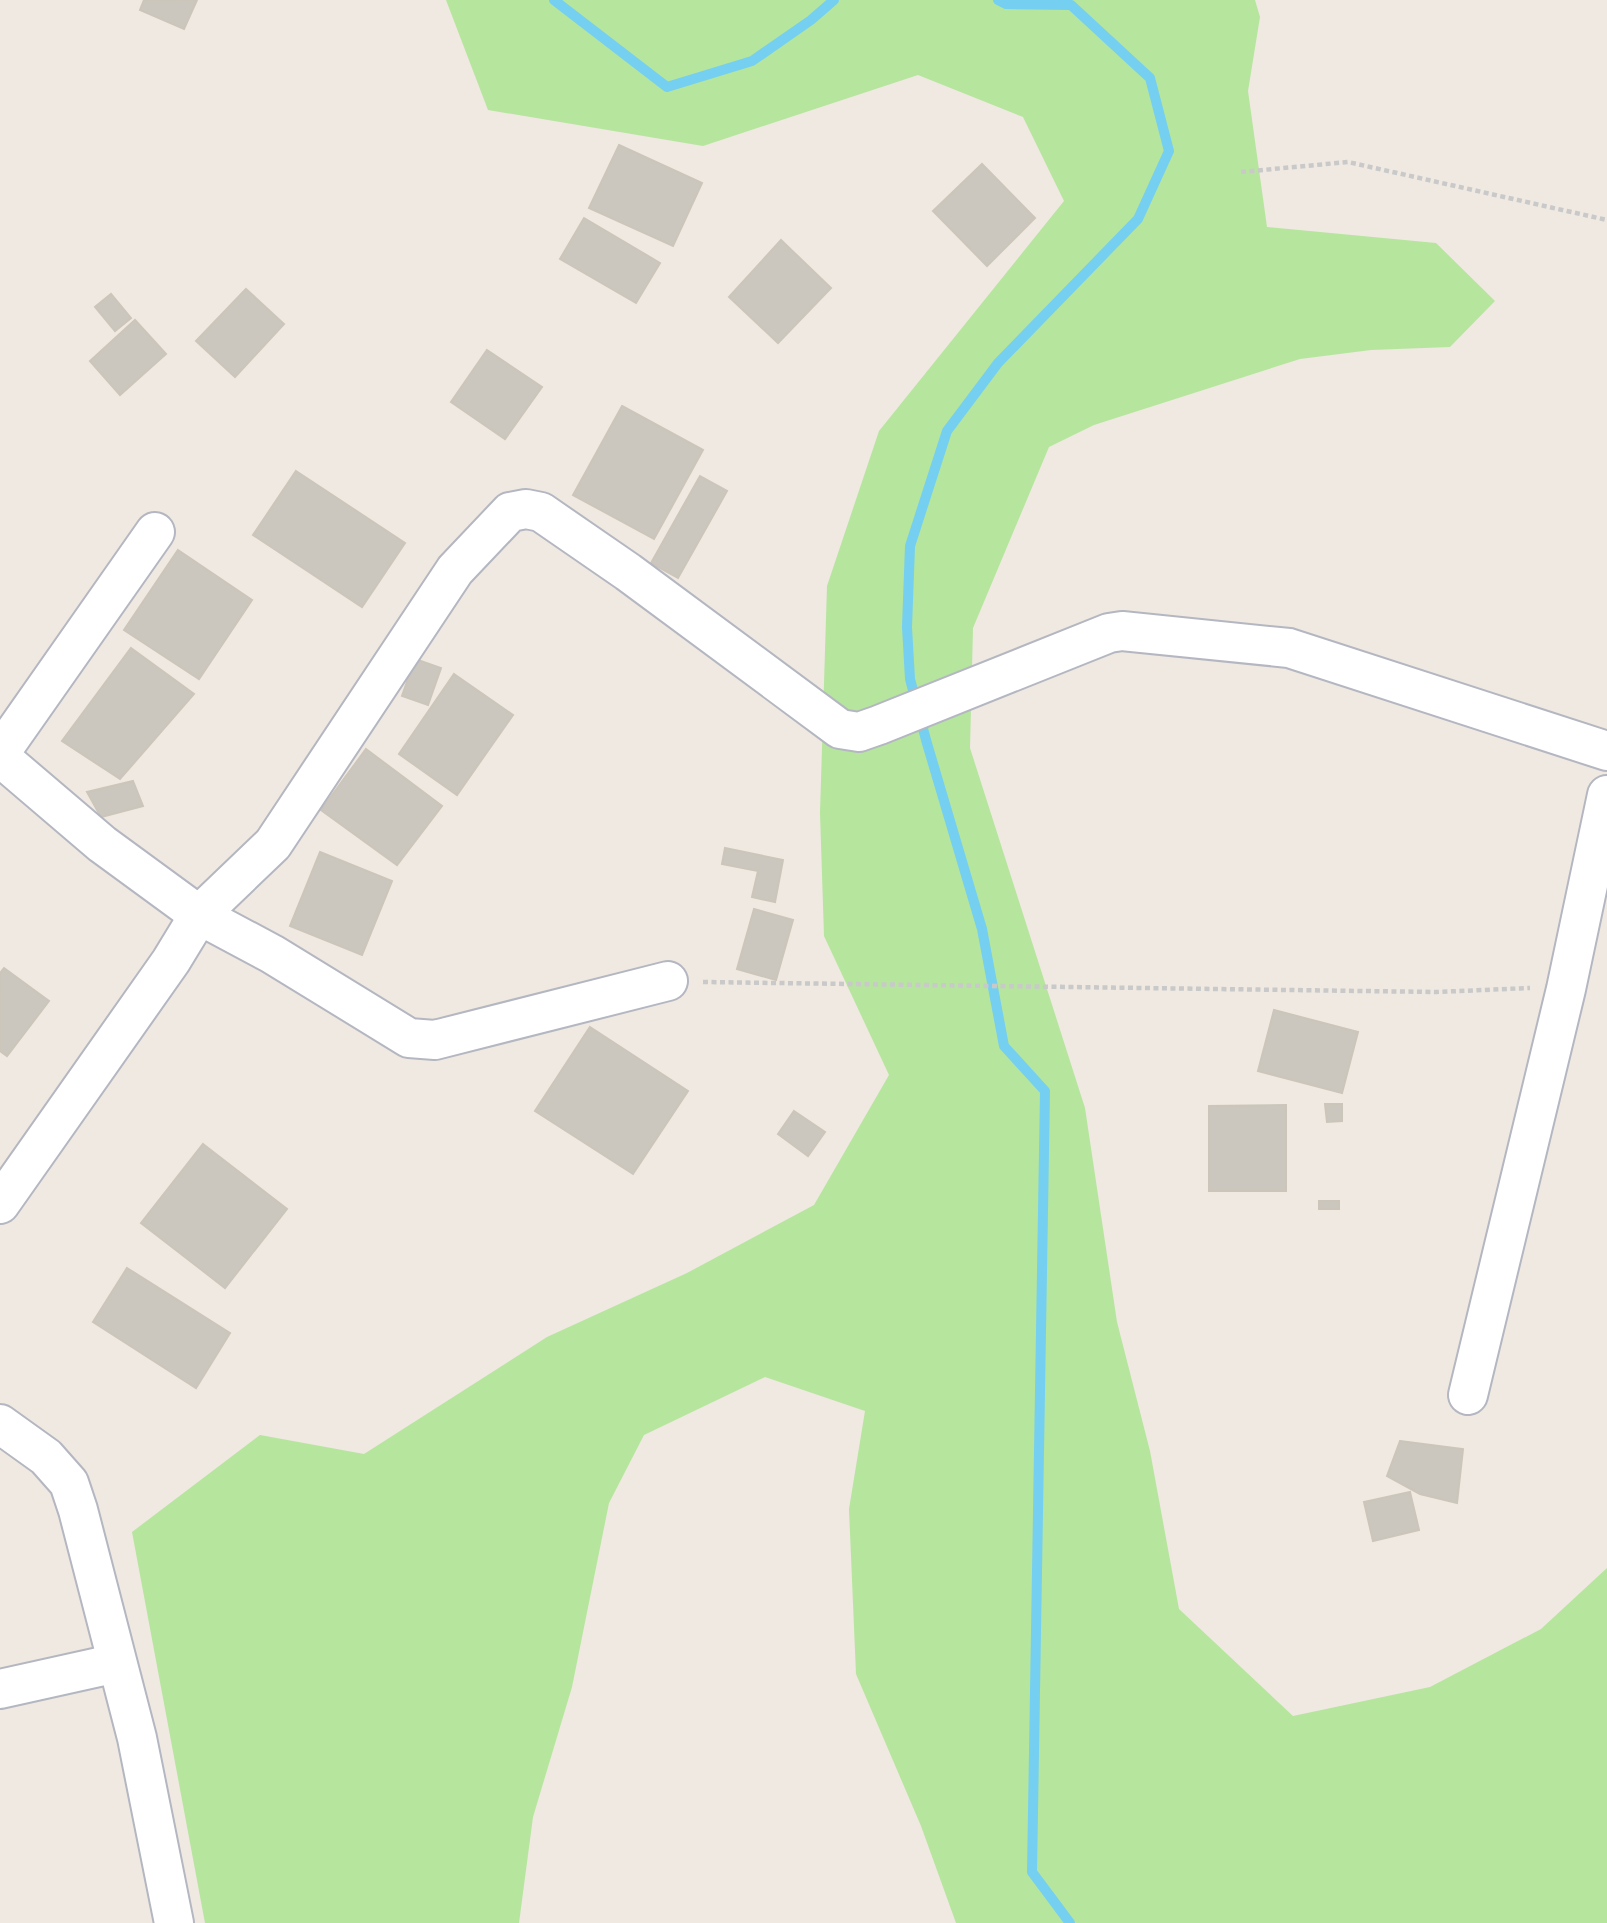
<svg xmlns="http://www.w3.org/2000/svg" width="1607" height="1923" viewBox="0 0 1607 1923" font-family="Cabin,sans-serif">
	<rect width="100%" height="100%" fill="#efe9e1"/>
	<polygon fill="#b6e59e" points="446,0 1255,0 1260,17 1248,91 1267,227 1436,243 1495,301 1450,347 1371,350 1300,359 1094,425 1049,447 973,628 970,748 1085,1108 1117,1322 1150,1451 1179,1609 1293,1716 1430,1687 1541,1629 1607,1568 1607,1923 956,1923 921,1826 856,1674 849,1509 865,1411 765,1377 644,1435 609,1503 572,1687 533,1817 519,1923 205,1923 132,1532 260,1435 364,1454 547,1337 687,1273 814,1205 889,1075 824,936 820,813 827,586 879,431 1064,201 1023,117 918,75 703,146 488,110"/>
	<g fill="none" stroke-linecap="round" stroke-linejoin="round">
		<g stroke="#75cff0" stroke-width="10">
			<polyline points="554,0 667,87 752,61 811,20 834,0"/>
			<polyline points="998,0 1006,4 1071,5 1150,78 1169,151 1138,219 998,363 947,431 910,546 907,627 910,679 926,740 982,929 1004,1046 1045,1091 1032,1872 1070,1923"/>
		</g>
	</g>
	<g fill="#cbc7bf" stroke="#cbc5ba" stroke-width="2">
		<polygon points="144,0 197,0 184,29 140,10"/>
		<polygon points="619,145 702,183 673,246 589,208"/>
		<polygon points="982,164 1035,218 987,266 933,211"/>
		<polygon points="584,218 660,263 636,303 560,259"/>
		<polygon points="781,240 831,288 778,343 729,297"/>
		<polygon points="246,289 284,324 235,377 196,341"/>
		<polygon points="111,294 131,318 115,331 95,307"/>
		<polygon points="135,320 166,354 120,395 90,361"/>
		<polygon points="487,350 542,387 505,439 451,402"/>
		<polygon points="622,406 703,450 654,539 573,495"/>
		<polygon points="296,471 405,543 362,607 253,535"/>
		<polygon points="700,476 727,491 678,578 651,563"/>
		<polygon points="178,550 252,600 199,679 124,630"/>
		<polygon points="131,648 194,694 120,779 62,741"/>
		<polygon points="415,659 441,668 428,705 402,696"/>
		<polygon points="454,674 513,715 457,795 399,754"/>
		<polygon points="366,749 442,806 397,865 321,810"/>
		<polygon points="133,781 143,806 101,817 87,792"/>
		<polygon points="725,848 783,860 775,902 752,897 758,871 722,864"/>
		<polygon points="320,852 392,881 362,955 290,926"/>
		<polygon points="754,909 793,920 776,980 737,969"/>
		<polygon points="4,968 49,1001 7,1056 0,1051 0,973"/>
		<polygon points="1274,1010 1358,1032 1342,1093 1258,1071"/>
		<polygon points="590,1027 688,1091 633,1174 535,1111"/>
		<polygon points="1325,1104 1342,1104 1342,1121 1327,1122"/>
		<polygon points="1286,1105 1286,1191 1209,1191 1209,1106"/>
		<polygon points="794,1111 825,1132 808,1156 778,1134"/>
		<polygon points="203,1144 287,1209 225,1288 141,1223"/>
		<rect x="1319" y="1201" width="20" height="8"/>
		<polygon points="127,1268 230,1333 196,1388 93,1322"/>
		<polygon points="1400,1441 1463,1449 1457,1503 1420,1494 1387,1476"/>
		<polygon points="1410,1492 1419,1530 1373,1541 1364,1502"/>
	</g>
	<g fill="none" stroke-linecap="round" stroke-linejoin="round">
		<g stroke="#b4b7c1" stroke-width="42">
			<g id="minor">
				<polyline points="0,753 155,532"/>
				<polyline points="0,757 102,844 199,915 273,844 455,570 510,512 526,509 541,512 628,572 840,729 859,732 879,725 1109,633 1122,631 1289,648 1607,751"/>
				<polyline points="0,1204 171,961 199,915 272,954 409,1038 435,1040 668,981"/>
				<polyline points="1468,1395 1566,989 1607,795"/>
				<polyline points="0,1424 46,1457 69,1483 78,1510 137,1738 174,1923"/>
				<polyline points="0,1689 117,1663"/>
			</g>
		</g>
		<g stroke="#c9c9c9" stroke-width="4.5" stroke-dasharray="5 3.5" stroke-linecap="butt">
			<polyline points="1241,172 1348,162 1607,220"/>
			<polyline points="703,982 1436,992 1530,988"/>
		</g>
		<use href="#minor" stroke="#fff" stroke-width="38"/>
	</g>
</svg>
